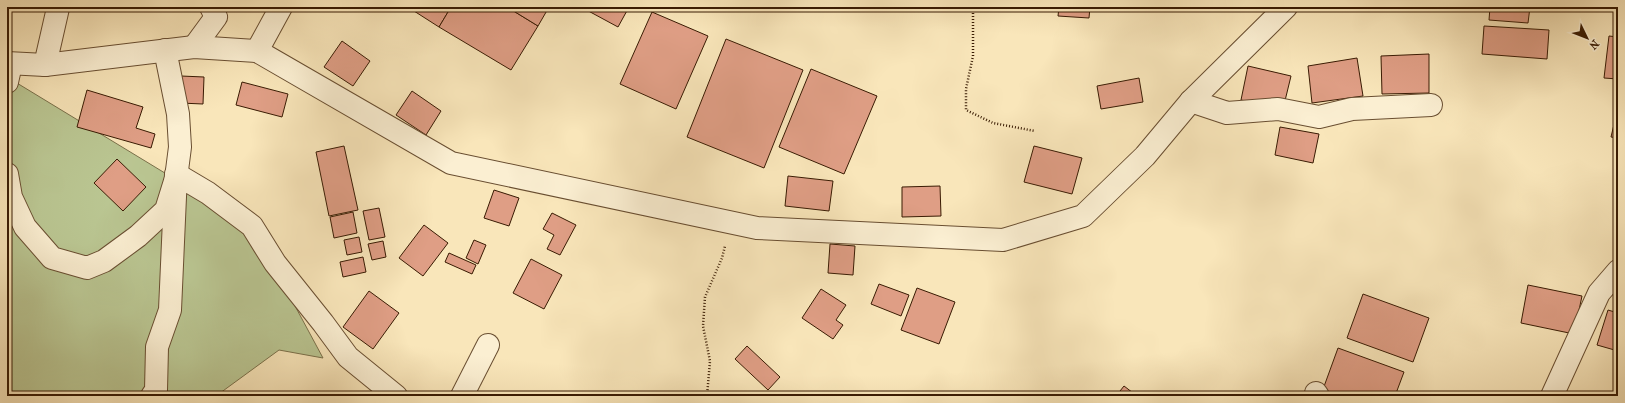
<svg xmlns="http://www.w3.org/2000/svg" width="1625" height="403" viewBox="0 0 1625 403" font-family="'IM FELL French Canon',serif">
	<rect width="100%" height="100%" fill="#f9e6ba"/>
	<filter id="stains"><feTurbulence type="fractalNoise" baseFrequency=".005" numOctaves="4"/><feColorMatrix values="0 0 0 0 .2 0 0 0 0 .09 0 0 0 0 .02 0 0 0 .5 -.17"/></filter>
	<radialGradient id="worn" r=".72"><stop offset=".6" stop-color="#630" stop-opacity="0"/><stop offset="1" stop-color="#630" stop-opacity=".3"/></radialGradient>
	<polygon fill="#bac692" stroke="#7a704a" points="7,77 252,226 323,358 279,350 216,396 7,396"/>
	<g fill="#df9e85" stroke="#391b03">
		<polygon points="416,7 451,7 439,27 414,11"/>
		<polygon points="451,7 507,7 538,26 511,70 439,27"/>
		<polygon points="507,7 549,7 538,26"/>
		<polygon points="581,7 629,7 618,27"/>
		<polygon points="1059,7 1090,7 1089,18 1058,16"/>
		<polygon points="1490,7 1530,7 1528,23 1489,20"/>
		<polygon points="652,12 708,36 676,109 620,84"/>
		<polygon points="1484,26 1549,30 1547,59 1482,54"/>
		<polygon points="1609,36 1618,37 1618,79 1604,78"/>
		<polygon points="726,39 803,70 764,168 687,137"/>
		<polygon points="342,41 370,61 353,86 324,67"/>
		<polygon points="1429,54 1429,93 1382,94 1381,56"/>
		<polygon points="1357,58 1363,96 1312,103 1308,66"/>
		<polygon points="1248,66 1291,76 1283,109 1241,100"/>
		<polygon points="811,69 877,96 844,174 779,147"/>
		<polygon points="181,76 204,77 203,104 180,103"/>
		<polygon points="1139,78 1143,102 1101,109 1097,86"/>
		<polygon points="242,82 288,94 282,117 236,105"/>
		<polygon points="87,90 143,107 136,128 155,134 151,148 77,127"/>
		<polygon points="412,91 441,111 426,135 396,115"/>
		<polygon points="1616,116 1618,116 1618,138 1611,137"/>
		<polygon points="1280,127 1319,134 1313,163 1275,155"/>
		<polygon points="344,146 358,210 329,216 316,152"/>
		<polygon points="1034,146 1082,158 1072,194 1024,182"/>
		<polygon points="117,159 146,187 123,211 94,183"/>
		<polygon points="788,176 833,181 829,211 785,206"/>
		<polygon points="940,186 941,216 902,217 902,187"/>
		<polygon points="494,190 519,198 509,226 484,218"/>
		<polygon points="379,208 385,237 369,240 363,211"/>
		<polygon points="353,212 357,233 334,238 330,217"/>
		<polygon points="552,213 576,225 560,255 547,249 554,235 543,229"/>
		<polygon points="424,225 448,243 423,276 399,258"/>
		<polygon points="359,237 362,252 347,255 344,240"/>
		<polygon points="474,240 486,245 478,264 466,258"/>
		<polygon points="383,241 386,257 372,260 368,244"/>
		<polygon points="830,244 855,246 853,275 828,273"/>
		<polygon points="449,253 476,265 472,274 445,262"/>
		<polygon points="363,257 366,272 343,277 340,262"/>
		<polygon points="531,259 562,275 544,309 513,293"/>
		<polygon points="879,284 909,295 901,316 871,304"/>
		<polygon points="1528,285 1582,296 1574,334 1521,323"/>
		<polygon points="917,288 955,302 939,344 901,330"/>
		<polygon points="821,289 846,305 836,320 843,325 833,339 802,318"/>
		<polygon points="369,291 399,313 373,349 343,327"/>
		<polygon points="1363,294 1429,318 1413,362 1347,338"/>
		<polygon points="1608,310 1618,313 1618,351 1597,345"/>
		<polygon points="747,346 780,377 768,390 735,359"/>
		<polygon points="1338,348 1404,372 1395,396 1332,396 1322,392"/>
		<polygon points="1124,386 1137,396 1116,396"/>
	</g>
	<g fill="none" stroke-linecap="round" stroke-linejoin="round">
		<g stroke="#694e31" stroke-width="24">
			<g id="minor">
				<polyline points="194,47 216,17 211,7"/>
				<polyline points="257,51 281,7"/>
				<polyline points="7,63 45,65 194,47 257,51 451,163 757,228 1003,240 1083,216 1145,156 1191,101 1286,7"/>
				<polyline points="45,65 58,8 57,7"/>
				<polyline points="7,82 11,64"/>
				<polyline points="1191,101 1227,113 1278,109 1319,117 1352,109 1431,105"/>
				<polyline points="7,174 11,197 25,227 52,258 87,268 104,261 138,236 166,210 176,178 180,147 178,114 165,50"/>
				<polyline points="1316,393 1318,396"/>
				<polyline points="152,396 156,390 157,347 170,310 176,174 208,193 252,226 275,263 323,323 348,357 396,396"/>
				<polyline points="462,396 488,345"/>
				<polyline points="1552,396 1599,293 1618,271"/>
			</g>
		</g>
		<g stroke="#391b03" stroke-width="2.5" stroke-dasharray="1 2" stroke-linecap="butt">
			<polyline points="973,7 973,56 966,89 966,110 993,123 1035,131"/>
			<polyline points="707,396 710,361 703,326 705,297 722,258 725,246"/>
		</g>
		<use href="#minor" stroke="#fbefd2" stroke-width="22"/>
	</g>
	<rect width="1625" height="403" fill="none" stroke="#f9e6ba" stroke-width="24"/>
	<rect x="8" y="8" width="1609" height="387" fill="none" stroke="#391b03" stroke-width="2"/>
	<rect x="12" y="12" width="1601" height="379" fill="none" stroke="#391b03"/>
	<g transform="translate(1587 38) rotate(133)" stroke="#fbefd2" stroke-width="3" paint-order="stroke">
	<path d="M0-3L7 15L0 10L-7 15Z" fill="#391b03"/>
	<text y="-6" font-size="11" font-weight="bold" text-anchor="middle" fill="#391b03">N</text>
	</g>
	<rect width="100%" height="100%" filter="url(#stains)"/>
	<rect width="100%" height="100%" fill="url(#worn)"/>
</svg>
